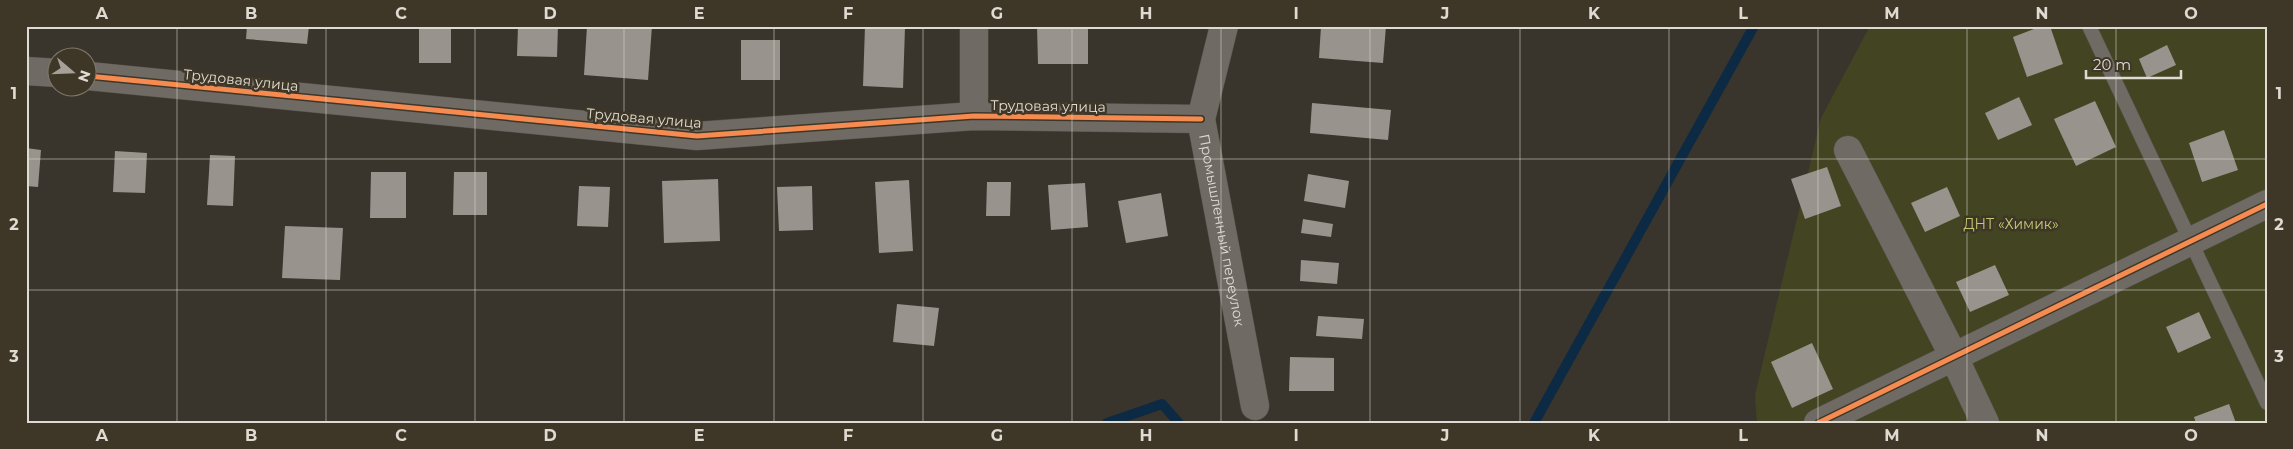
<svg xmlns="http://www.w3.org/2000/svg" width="2293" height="449" viewBox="0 0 2293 449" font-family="Montserrat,sans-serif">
	<rect width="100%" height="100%" fill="#39352d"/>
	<polygon fill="#434522" points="1870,26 2267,26 2267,423 1757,423 1755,395 1821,118"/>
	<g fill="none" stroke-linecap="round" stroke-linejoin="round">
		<g stroke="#0c2a44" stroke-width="10">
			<polyline points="1107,423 1162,404 1179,423"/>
			<polyline points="1534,423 1754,26"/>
		</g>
	</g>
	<g fill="#98948d">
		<polygon points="247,26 309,26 307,44 246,39"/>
		<rect x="419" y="26" width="32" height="37"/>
		<polygon points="518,26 558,26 557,57 517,56"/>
		<polygon points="587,26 652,26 648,80 584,75"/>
		<polygon points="865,26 905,27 903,88 863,86"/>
		<polygon points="1037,26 1088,26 1088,64 1038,64"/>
		<polygon points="1321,26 1386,26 1383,63 1319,58"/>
		<polygon points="2042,26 2050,26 2063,64 2027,77 2013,37"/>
		<rect x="741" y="40" width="39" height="40"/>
		<polygon points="2167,45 2176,65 2147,78 2139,59"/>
		<polygon points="2019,97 2032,125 1998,140 1985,113"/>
		<polygon points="2095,101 2116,147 2076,166 2054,119"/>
		<polygon points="1312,103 1391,110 1388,140 1310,133"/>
		<polygon points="2224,130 2238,170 2202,182 2189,143"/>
		<polygon points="26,148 41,150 38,187 26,186"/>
		<polygon points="115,151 147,153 145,193 113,192"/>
		<polygon points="210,155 235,156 233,206 207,205"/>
		<polygon points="1827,167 1841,206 1805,219 1791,179"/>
		<polygon points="371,172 406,172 406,218 370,218"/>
		<polygon points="454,172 487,172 487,215 453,215"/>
		<polygon points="1308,174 1349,181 1345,208 1304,201"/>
		<polygon points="718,179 720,241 664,243 662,181"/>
		<polygon points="909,180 913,251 879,253 875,182"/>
		<polygon points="987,182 1011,182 1010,216 986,216"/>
		<polygon points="1085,183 1088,227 1051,230 1048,185"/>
		<polygon points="579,186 610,187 608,227 577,226"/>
		<polygon points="812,186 813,230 779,231 777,187"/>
		<polygon points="1947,187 1960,216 1925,232 1911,203"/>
		<polygon points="1161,193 1168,236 1126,243 1118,201"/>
		<polygon points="1303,219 1333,224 1331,237 1301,233"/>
		<polygon points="285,226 343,228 340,280 282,278"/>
		<polygon points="1301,260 1339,263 1337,284 1300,281"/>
		<polygon points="1995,265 2009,295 1970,312 1956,282"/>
		<polygon points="897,304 939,308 934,346 893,342"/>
		<polygon points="2199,312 2211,338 2178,353 2166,327"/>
		<polygon points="1318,316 1364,319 1362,339 1316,336"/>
		<polygon points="1812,343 1833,389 1792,408 1771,362"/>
		<polygon points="1290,357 1334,358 1334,391 1289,391"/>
		<polygon points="2229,404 2236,423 2196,423 2194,417"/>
	</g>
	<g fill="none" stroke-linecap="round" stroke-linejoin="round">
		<g stroke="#56524b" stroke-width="15">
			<polyline id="lane" points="2089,26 2267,403"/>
		</g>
		<g stroke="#56524b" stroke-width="29">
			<g id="street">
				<polyline points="974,26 974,116"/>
				<path id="s1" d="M1224 26 1201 119 1255 406"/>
				<polyline points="26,71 58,73"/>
				<polyline points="88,76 697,136 974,116 1201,119"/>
				<polyline points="1848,150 1953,355 1985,423"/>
				<polyline points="1818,423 2267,204"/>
			</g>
		</g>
		<use href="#lane" stroke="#6f6b64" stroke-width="14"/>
		<use href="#street" stroke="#6f6b64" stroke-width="28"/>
		<g stroke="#3e3728" stroke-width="8">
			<g id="cycleway">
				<polyline points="88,76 697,136 974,116 1201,119"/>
				<polyline points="1818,423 2267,204"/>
			</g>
		</g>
		<use href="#cycleway" stroke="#f68b52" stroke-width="5"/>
	</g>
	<path fill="none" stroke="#e0dbd2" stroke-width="1" stroke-opacity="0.55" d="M177 26V423M326 26V423M475 26V423M624 26V423M774 26V423M923 26V423M1072 26V423M1221 26V423M1370 26V423M1520 26V423M1669 26V423M1818 26V423M1967 26V423M2116 26V423M26 159H2267M26 290H2267"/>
	<g text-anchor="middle" stroke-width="5" stroke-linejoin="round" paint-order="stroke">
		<g font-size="14" fill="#e0dbd2" stroke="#3e3728">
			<text transform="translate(241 80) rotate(6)" y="5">Трудовая улица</text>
			<text transform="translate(1048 106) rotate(1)" y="5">Трудовая улица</text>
			<text transform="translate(644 118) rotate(5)" y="5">Трудовая улица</text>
			<text dy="5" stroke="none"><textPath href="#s1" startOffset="209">Промышленный переулок</textPath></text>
		</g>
		<g font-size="14" fill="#c3c970" stroke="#3e3728">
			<text x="2011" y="229">ДНТ «Химик»</text>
		</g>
	</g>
	<rect width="2293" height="449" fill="none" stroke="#3e3728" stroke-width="55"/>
	<g transform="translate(72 72) rotate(109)"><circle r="24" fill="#3e3728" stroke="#7f796c"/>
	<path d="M0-4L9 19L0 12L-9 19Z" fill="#a6a198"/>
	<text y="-8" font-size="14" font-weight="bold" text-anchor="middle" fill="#e0dbd2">N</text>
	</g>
	<path d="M2086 70v8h95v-8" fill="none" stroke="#e0dbd2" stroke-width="2.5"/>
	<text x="2093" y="70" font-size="15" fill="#e0dbd2" stroke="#3e3728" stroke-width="4" paint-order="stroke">20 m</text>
	<rect x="28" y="28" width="2238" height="394" fill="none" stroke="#e0dbd2" stroke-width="2"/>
	<g font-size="16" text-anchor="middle" font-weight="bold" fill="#e0dbd2">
		<text x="102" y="19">A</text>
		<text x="251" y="19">B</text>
		<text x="401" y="19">C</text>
		<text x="550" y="19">D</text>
		<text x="699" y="19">E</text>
		<text x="848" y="19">F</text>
		<text x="997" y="19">G</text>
		<text x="1146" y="19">H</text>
		<text x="1296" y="19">I</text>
		<text x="1445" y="19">J</text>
		<text x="1594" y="19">K</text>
		<text x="1743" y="19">L</text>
		<text x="1892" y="19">M</text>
		<text x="2042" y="19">N</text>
		<text x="2191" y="19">O</text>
		<text x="14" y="99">1</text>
		<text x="2279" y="99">1</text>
		<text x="14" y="230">2</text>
		<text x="2279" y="230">2</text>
		<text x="14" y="362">3</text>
		<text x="2279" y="362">3</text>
		<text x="102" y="441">A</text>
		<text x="251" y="441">B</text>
		<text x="401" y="441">C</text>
		<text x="550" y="441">D</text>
		<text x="699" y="441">E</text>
		<text x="848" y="441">F</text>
		<text x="997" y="441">G</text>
		<text x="1146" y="441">H</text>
		<text x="1296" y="441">I</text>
		<text x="1445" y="441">J</text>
		<text x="1594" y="441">K</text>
		<text x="1743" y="441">L</text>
		<text x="1892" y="441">M</text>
		<text x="2042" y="441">N</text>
		<text x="2191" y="441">O</text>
	</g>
</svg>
